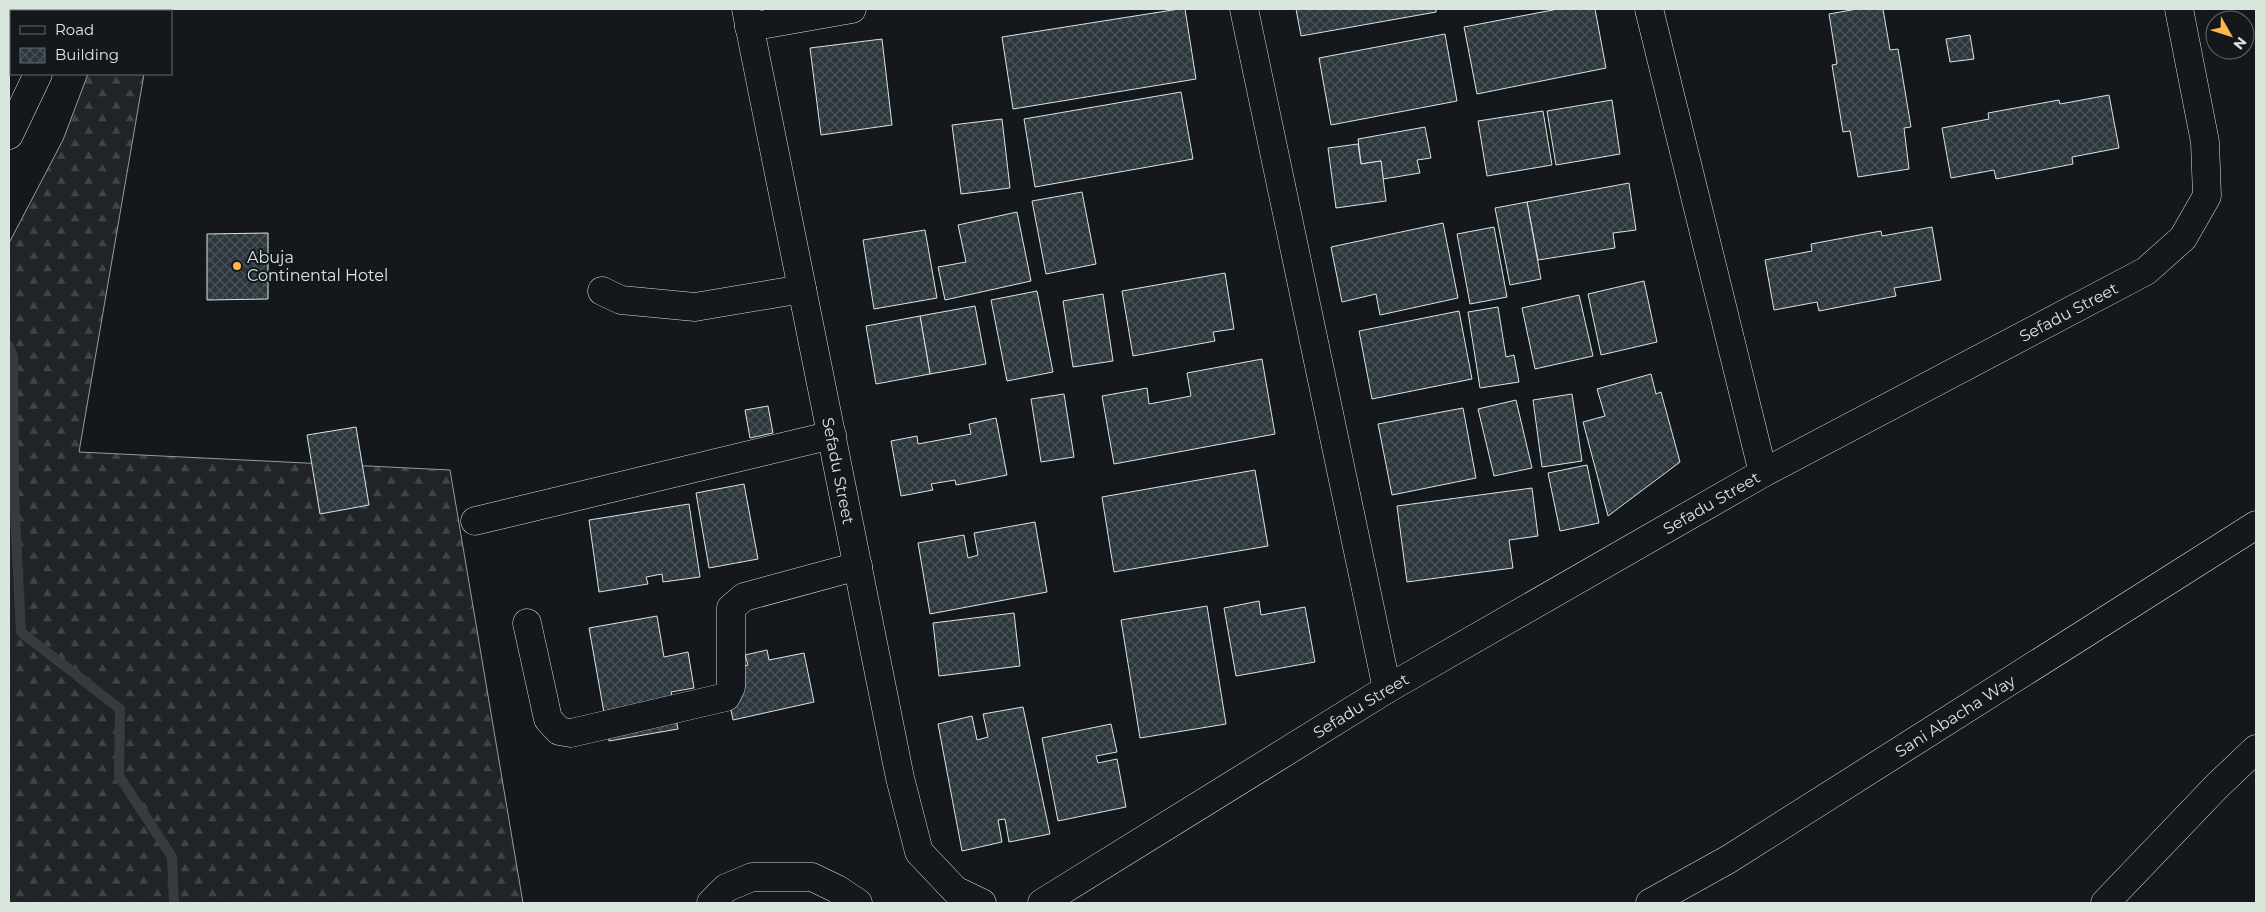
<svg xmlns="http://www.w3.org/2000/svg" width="2265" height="912" viewBox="0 0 2265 912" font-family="Montserrat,sans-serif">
	<defs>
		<pattern id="forest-firs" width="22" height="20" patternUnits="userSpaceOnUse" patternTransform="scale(1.25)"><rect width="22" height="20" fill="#202428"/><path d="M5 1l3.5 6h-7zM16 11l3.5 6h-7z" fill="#404447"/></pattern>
		<pattern id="building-cross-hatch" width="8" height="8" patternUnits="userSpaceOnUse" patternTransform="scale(1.25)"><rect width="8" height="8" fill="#2c363c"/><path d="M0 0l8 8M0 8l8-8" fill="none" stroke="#4a5358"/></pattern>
	</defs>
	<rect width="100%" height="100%" fill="#14181c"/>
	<polygon fill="url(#forest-firs)" stroke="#939e99" points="88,74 144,74 79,452 450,470 523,903 9,903 9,243 63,140"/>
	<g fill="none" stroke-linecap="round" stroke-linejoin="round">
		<polyline stroke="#363b3e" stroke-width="10" points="9,346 13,356 14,494 21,632 120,709 119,776 172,857 174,903"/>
	</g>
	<g fill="url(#building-cross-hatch)" stroke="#d8e6dc">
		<polygon points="1179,9 1185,9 1196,79 1013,109 1002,37"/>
		<polygon points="1296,9 1436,9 1436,12 1301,36"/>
		<polygon points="1558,9 1595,9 1606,68 1477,94 1464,27"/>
		<polygon points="1857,9 1883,9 1890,50 1898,49 1911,127 1904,128 1909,169 1858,177 1850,131 1843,132 1832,65 1837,64 1829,14"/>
		<polygon points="1445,34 1457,101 1331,125 1319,58"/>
		<polygon points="1970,35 1974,59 1950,62 1946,39"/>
		<polygon points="882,39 892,125 821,135 810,48"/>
		<polygon points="1181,92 1193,159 1035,187 1024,119"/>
		<polygon points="2109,95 2119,148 2072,157 2073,164 1996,179 1994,170 1951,178 1942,128 1989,119 1988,113 2059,100 2060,104"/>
		<polygon points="1612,100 1620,154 1556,165 1547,111"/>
		<polygon points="1543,111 1552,165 1487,176 1478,121"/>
		<polygon points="1002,119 1010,188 961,194 952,125"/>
		<polygon points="1425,127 1431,158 1417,160 1420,173 1383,179 1381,161 1361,164 1358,139"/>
		<polygon points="1358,144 1361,164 1381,161 1386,201 1336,208 1328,148"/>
		<polygon points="1629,183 1636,230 1613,233 1615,248 1538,260 1527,202"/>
		<polygon points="1082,192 1096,264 1046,274 1032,201"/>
		<polygon points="1527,202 1541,279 1510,285 1495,208"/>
		<polygon points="1017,212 1031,281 945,300 938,267 966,262 958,225"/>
		<polygon points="1443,223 1458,298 1380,315 1376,294 1342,302 1331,247"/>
		<polygon points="1494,227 1507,297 1470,304 1457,234"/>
		<polygon points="1932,227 1941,280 1894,288 1896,296 1819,311 1817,302 1774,310 1765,260 1812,251 1811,244 1881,231 1882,236"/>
		<polygon points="925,230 937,298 874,309 863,240"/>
		<polygon points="268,233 268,299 207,300 207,234"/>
		<polygon points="1225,273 1234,329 1213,332 1215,341 1133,356 1122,291"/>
		<polygon points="1644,281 1657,342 1601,355 1588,294"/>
		<polygon points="1037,291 1053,372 1007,381 991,300"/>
		<polygon points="1103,294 1113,361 1073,367 1063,301"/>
		<polygon points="1579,295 1593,356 1535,369 1522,308"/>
		<polygon points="975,306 986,364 930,374 920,316"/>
		<polygon points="1498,307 1506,357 1514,355 1519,382 1480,388 1468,312"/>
		<polygon points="1459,311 1472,379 1372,399 1359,331"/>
		<polygon points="920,316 930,374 876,384 866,326"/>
		<polygon points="1262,359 1275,434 1114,464 1102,396 1147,388 1149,404 1191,396 1187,373"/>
		<polygon points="1651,374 1656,394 1661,392 1680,462 1608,516 1583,422 1605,416 1597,389"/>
		<polygon points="1064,394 1074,457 1041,462 1031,399"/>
		<polygon points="1572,394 1582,461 1542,467 1533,400"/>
		<polygon points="1516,400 1532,468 1494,476 1478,409"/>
		<polygon points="768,406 773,433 750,438 745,410"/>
		<polygon points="1463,408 1476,478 1392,495 1378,424"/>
		<polygon points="996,418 1007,475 956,485 955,480 931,484 933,490 901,496 891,441 917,436 918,444 971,434 969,424"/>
		<polygon points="356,427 369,505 320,514 307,435"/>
		<polygon points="1587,465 1599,523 1560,531 1548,473"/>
		<polygon points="1255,470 1268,546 1114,572 1102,497"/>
		<polygon points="744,484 758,559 709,568 696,493"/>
		<polygon points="1532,488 1538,536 1509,540 1513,568 1407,582 1397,506"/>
		<polygon points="689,504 700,577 663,582 662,574 646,577 648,584 599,592 589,520"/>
		<polygon points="1035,522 1047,592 930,614 918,543 964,535 968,558 978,555 974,533"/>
		<polygon points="1259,601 1261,615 1305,607 1315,662 1236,676 1224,608"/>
		<polygon points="1207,606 1226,724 1140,738 1121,620"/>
		<polygon points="1014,613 1020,666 939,676 933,623"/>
		<polygon points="657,616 664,657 688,652 694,688 671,692 678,729 609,741 589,628"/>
		<polygon points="767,650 769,660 804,653 814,702 733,720 723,671 748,665 745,655"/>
		<polygon points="1023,707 1050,834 1009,842 1005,819 998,820 1002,842 962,851 938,724 972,716 977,740 988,737 983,714"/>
		<polygon points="1111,724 1117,752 1096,756 1098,763 1117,759 1126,807 1058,821 1042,738"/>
	</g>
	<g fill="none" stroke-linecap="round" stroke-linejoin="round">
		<g stroke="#d8e6dc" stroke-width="29">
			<g id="minor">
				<path id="s1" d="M746 9 900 778 919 852 955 890 982 903"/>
				<polyline points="1244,9 1387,689"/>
				<polyline points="1649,9 1763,473"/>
				<polyline points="65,11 65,9"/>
				<polyline points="749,27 852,9"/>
				<polyline points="9,29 11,23"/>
				<polyline points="9,135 38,74"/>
				<polyline points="602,291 621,300 695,307 802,289"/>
				<polyline points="475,521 832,435"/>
				<polyline points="527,623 548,719 559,731 571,733 726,697 731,687 731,608 744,597 858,566"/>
				<polyline points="711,903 726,888 752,877 812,877 837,889 858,903"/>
				<path id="s2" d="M1042 903 1387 689 1763 473 2146 271 2183 238 2207 196 2205 142 2179 9"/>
			</g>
		</g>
		<g stroke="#d8e6dc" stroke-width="29">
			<g id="highway">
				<path id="s3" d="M1650 903 1729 859 2256 525"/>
				<polyline points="2105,903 2217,786 2256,749"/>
			</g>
		</g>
		<use href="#minor" stroke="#14181c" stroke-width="28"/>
		<use href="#highway" stroke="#14181c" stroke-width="28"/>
	</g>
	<circle fill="#ffb74d" stroke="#14181c" stroke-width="2" cx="237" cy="266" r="5"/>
	<g text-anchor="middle" stroke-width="4" stroke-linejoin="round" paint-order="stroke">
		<g font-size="16" fill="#d8e6dc" stroke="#14181c" text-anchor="start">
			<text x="247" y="263">Abuja<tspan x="247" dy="18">Continental Hotel</tspan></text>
		</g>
		<g font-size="16" fill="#d8e6dc" stroke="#14181c">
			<text dy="6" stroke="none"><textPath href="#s2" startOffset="1185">Sefadu Street</textPath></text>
			<text dy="6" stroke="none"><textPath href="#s1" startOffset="471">Sefadu Street</textPath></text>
			<text dy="6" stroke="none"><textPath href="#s2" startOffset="780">Sefadu Street</textPath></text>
			<text dy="6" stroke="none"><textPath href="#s2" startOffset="375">Sefadu Street</textPath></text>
			<text dy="6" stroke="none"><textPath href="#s3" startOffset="358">Sani Abacha Way</textPath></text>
		</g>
	</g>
	<rect width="2265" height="912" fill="none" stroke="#d8e6dc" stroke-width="20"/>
	<rect x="10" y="10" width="162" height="65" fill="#14181c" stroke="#626a69"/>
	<rect x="20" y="26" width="25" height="8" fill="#14181c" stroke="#626a69"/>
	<text x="55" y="35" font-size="15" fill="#d8e6dc">Road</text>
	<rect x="20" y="48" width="25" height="15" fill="url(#building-cross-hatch)" stroke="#626a69"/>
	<text x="55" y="60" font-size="15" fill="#d8e6dc">Building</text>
	<g transform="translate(2230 35) rotate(129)"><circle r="24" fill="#14181c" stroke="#626a69"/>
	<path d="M0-4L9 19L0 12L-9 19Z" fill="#ffb74d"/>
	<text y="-8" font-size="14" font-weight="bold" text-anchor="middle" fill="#d8e6dc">N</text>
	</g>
</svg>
